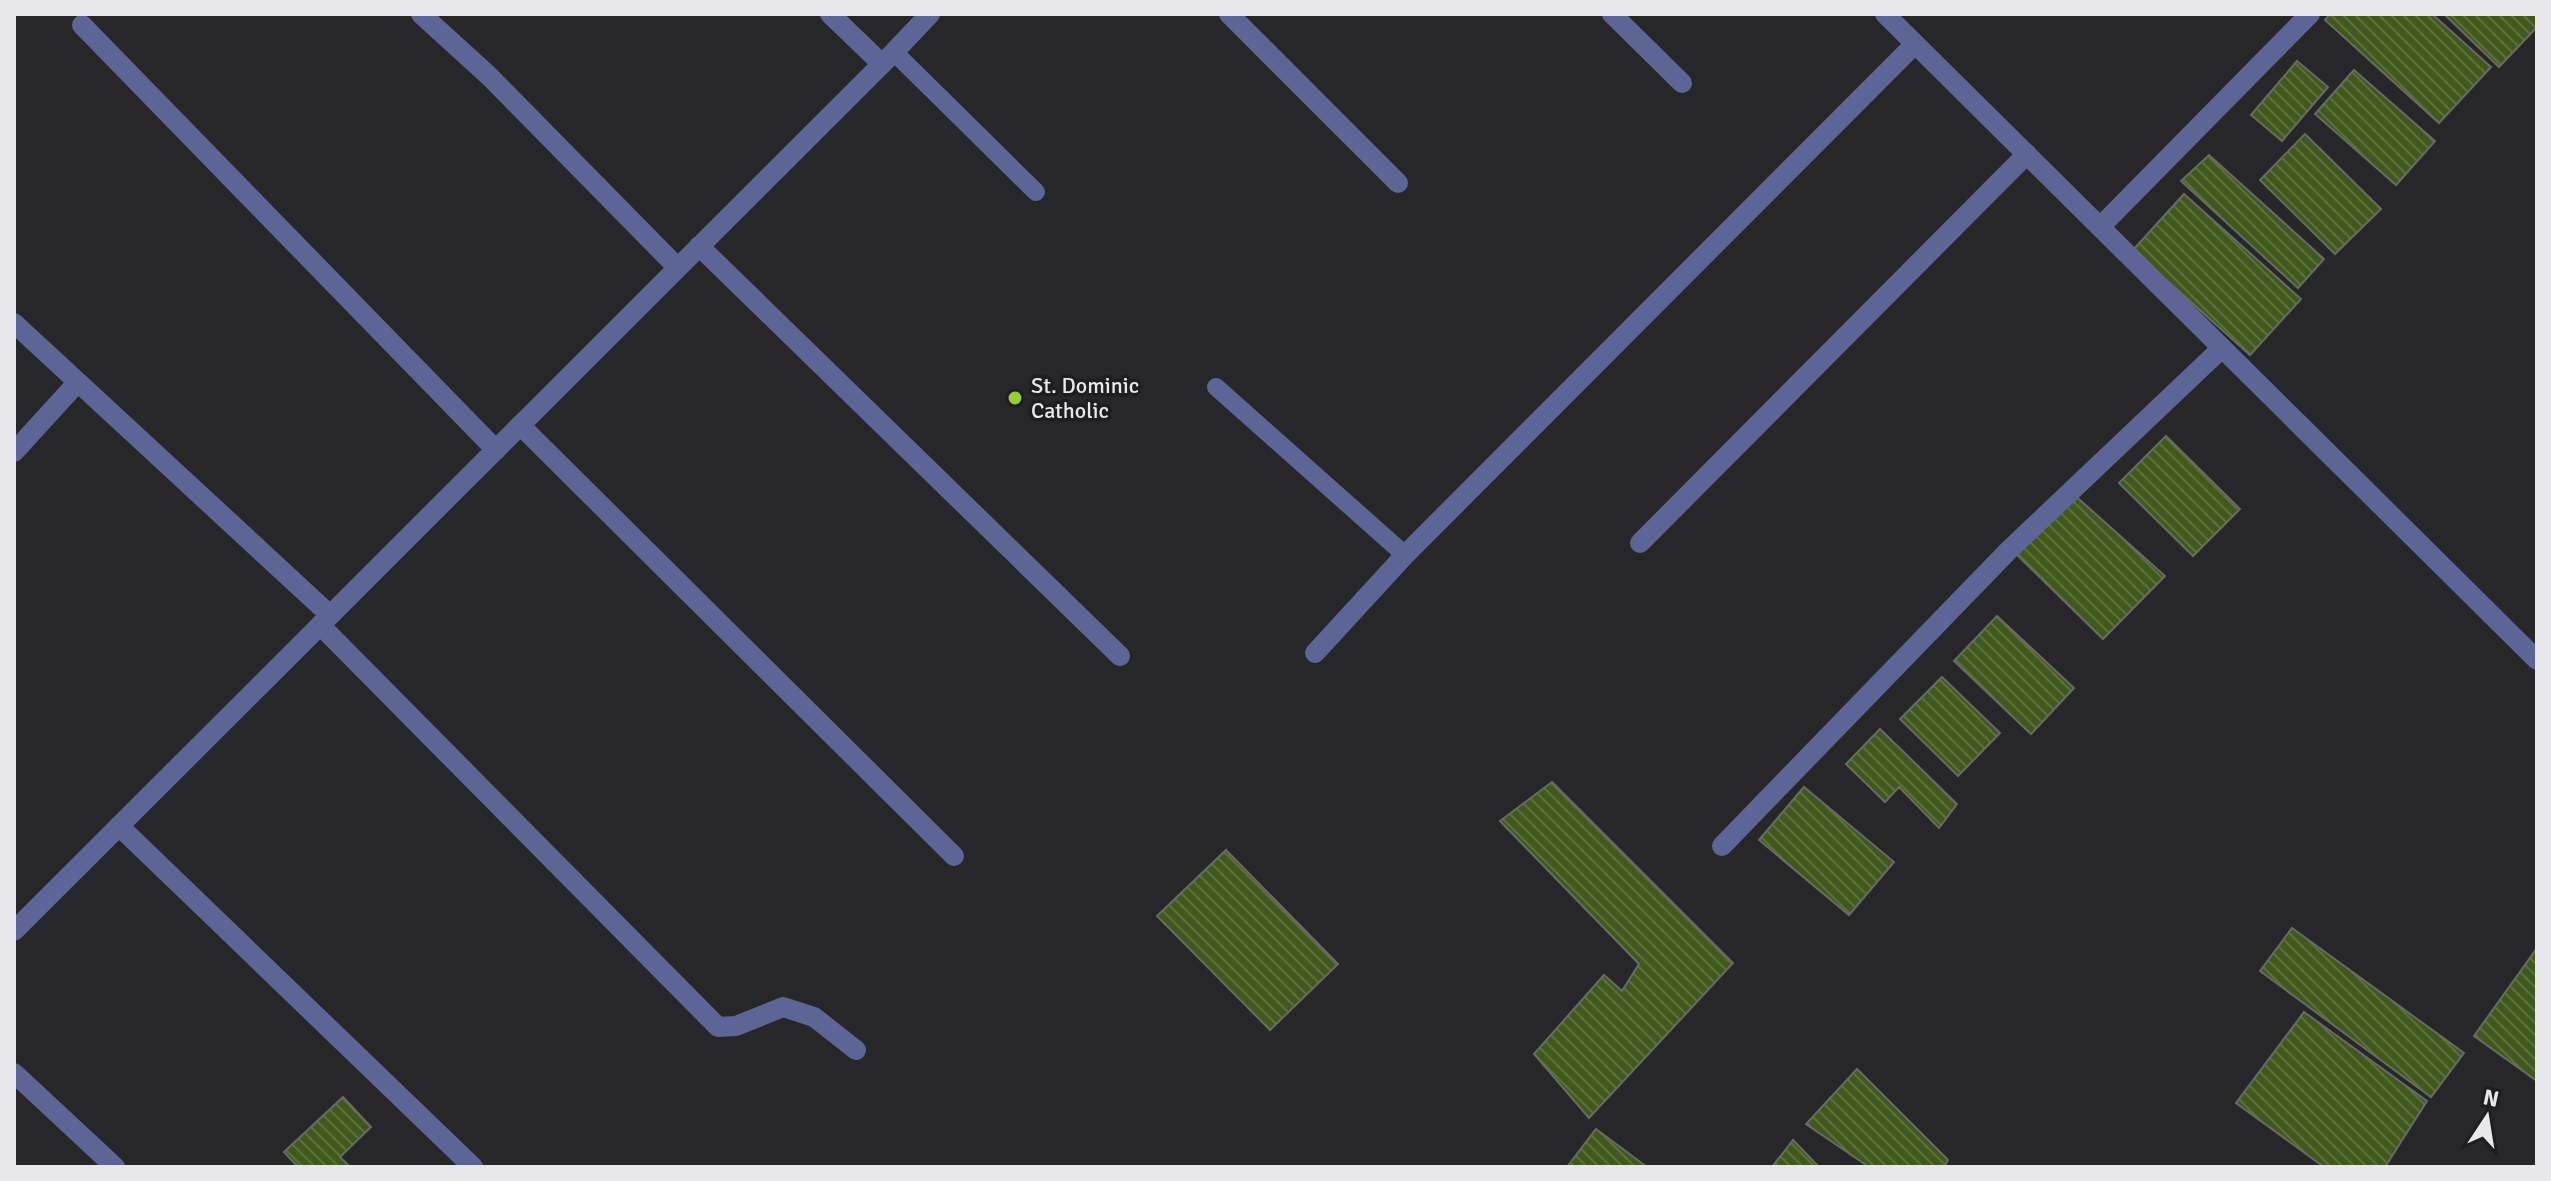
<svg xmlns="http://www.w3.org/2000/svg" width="2551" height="1181" viewBox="0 0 2551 1181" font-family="Signika,sans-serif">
	<defs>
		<pattern id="building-back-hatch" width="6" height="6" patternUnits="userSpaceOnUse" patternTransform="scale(2)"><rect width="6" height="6" fill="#41581c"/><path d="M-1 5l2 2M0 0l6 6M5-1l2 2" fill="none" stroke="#5c703d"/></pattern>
	</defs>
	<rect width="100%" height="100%" fill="#272729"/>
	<g fill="url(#building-back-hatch)" stroke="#686a67" stroke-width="2">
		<polygon points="2330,14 2432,14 2491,67 2439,123 2325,20"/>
		<polygon points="2444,14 2537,14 2537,27 2499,67"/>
		<polygon points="2297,61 2328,87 2282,141 2251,115"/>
		<polygon points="2354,70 2435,141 2396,185 2315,114"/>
		<polygon points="2305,134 2381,209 2335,254 2260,180"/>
		<polygon points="2209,155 2324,259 2298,288 2181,181"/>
		<polygon points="2184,194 2301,299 2250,355 2133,250"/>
		<polygon points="2166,436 2240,509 2193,556 2119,483"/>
		<polygon points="2071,492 2165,576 2103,639 2012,550"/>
		<polygon points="1997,616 2074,688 2031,734 1954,661"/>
		<polygon points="1942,677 2000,733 1958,776 1900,719"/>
		<polygon points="1880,729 1957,804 1939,828 1899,787 1885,802 1846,764"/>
		<polygon points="1552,782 1733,963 1589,1118 1534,1054 1604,975 1622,991 1639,964 1500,821"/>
		<polygon points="1804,787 1894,862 1849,915 1759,840"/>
		<polygon points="1226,850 1338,964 1270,1030 1157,916"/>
		<polygon points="2292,928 2464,1053 2431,1097 2260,971"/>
		<polygon points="2537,948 2537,1081 2474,1036"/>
		<polygon points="2304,1012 2427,1101 2385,1167 2324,1167 2236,1103"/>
		<polygon points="1857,1069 1948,1160 1944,1167 1865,1167 1866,1165 1806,1124"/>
		<polygon points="343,1097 371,1127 340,1157 350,1167 298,1167 284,1152"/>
		<polygon points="1596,1129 1647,1167 1567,1167"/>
		<polygon points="1793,1140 1819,1167 1772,1167"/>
	</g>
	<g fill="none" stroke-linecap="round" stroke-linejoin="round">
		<g stroke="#5d6596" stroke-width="18">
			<polyline points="894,52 1036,192"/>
			<polyline points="1216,387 1405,555"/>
		</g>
		<g stroke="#5d6596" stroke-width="20">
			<polyline points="421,14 489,76 677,267"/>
			<polyline points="830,14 882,64"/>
			<polyline points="1229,14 1398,183"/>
			<polyline points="1612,14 1682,83"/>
			<polyline points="1885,14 2537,660"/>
			<polyline points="82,25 496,450"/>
			<polyline points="2100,227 2310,14"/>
			<polyline points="699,246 1120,656"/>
			<polyline points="14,323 330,615"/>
			<polyline points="520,425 954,856"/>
			<polyline points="14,452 77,383"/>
			<polyline points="1640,543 2027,154"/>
			<polyline points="320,625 718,1027 736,1026 783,1007 814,1017 856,1050"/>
			<polyline points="1315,653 1405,555 1915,44"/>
			<polyline points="119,826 473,1167"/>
			<polyline points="1722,846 2008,551 2222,348"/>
			<polyline points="14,931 894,52 930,14"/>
			<polyline points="14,1073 115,1167"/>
		</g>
	</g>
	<circle fill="#97cc38" stroke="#1d1e20" stroke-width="3" cx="1015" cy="398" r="8"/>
	<g text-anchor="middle" stroke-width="7" stroke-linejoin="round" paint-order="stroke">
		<g font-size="22" fill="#e8e8ea" stroke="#1d1e20" text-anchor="start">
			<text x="1031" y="393">St. Dominic<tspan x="1031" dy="25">Catholic</tspan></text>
		</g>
	</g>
	<rect width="2551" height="1181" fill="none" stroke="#e8e8ea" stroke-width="32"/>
	<g transform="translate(2487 1117) rotate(12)" stroke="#1d1e20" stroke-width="6" paint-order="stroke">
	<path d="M0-6L14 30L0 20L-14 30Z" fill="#e8e8ea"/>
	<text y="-12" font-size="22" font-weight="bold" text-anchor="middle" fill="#e8e8ea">N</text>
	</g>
</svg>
